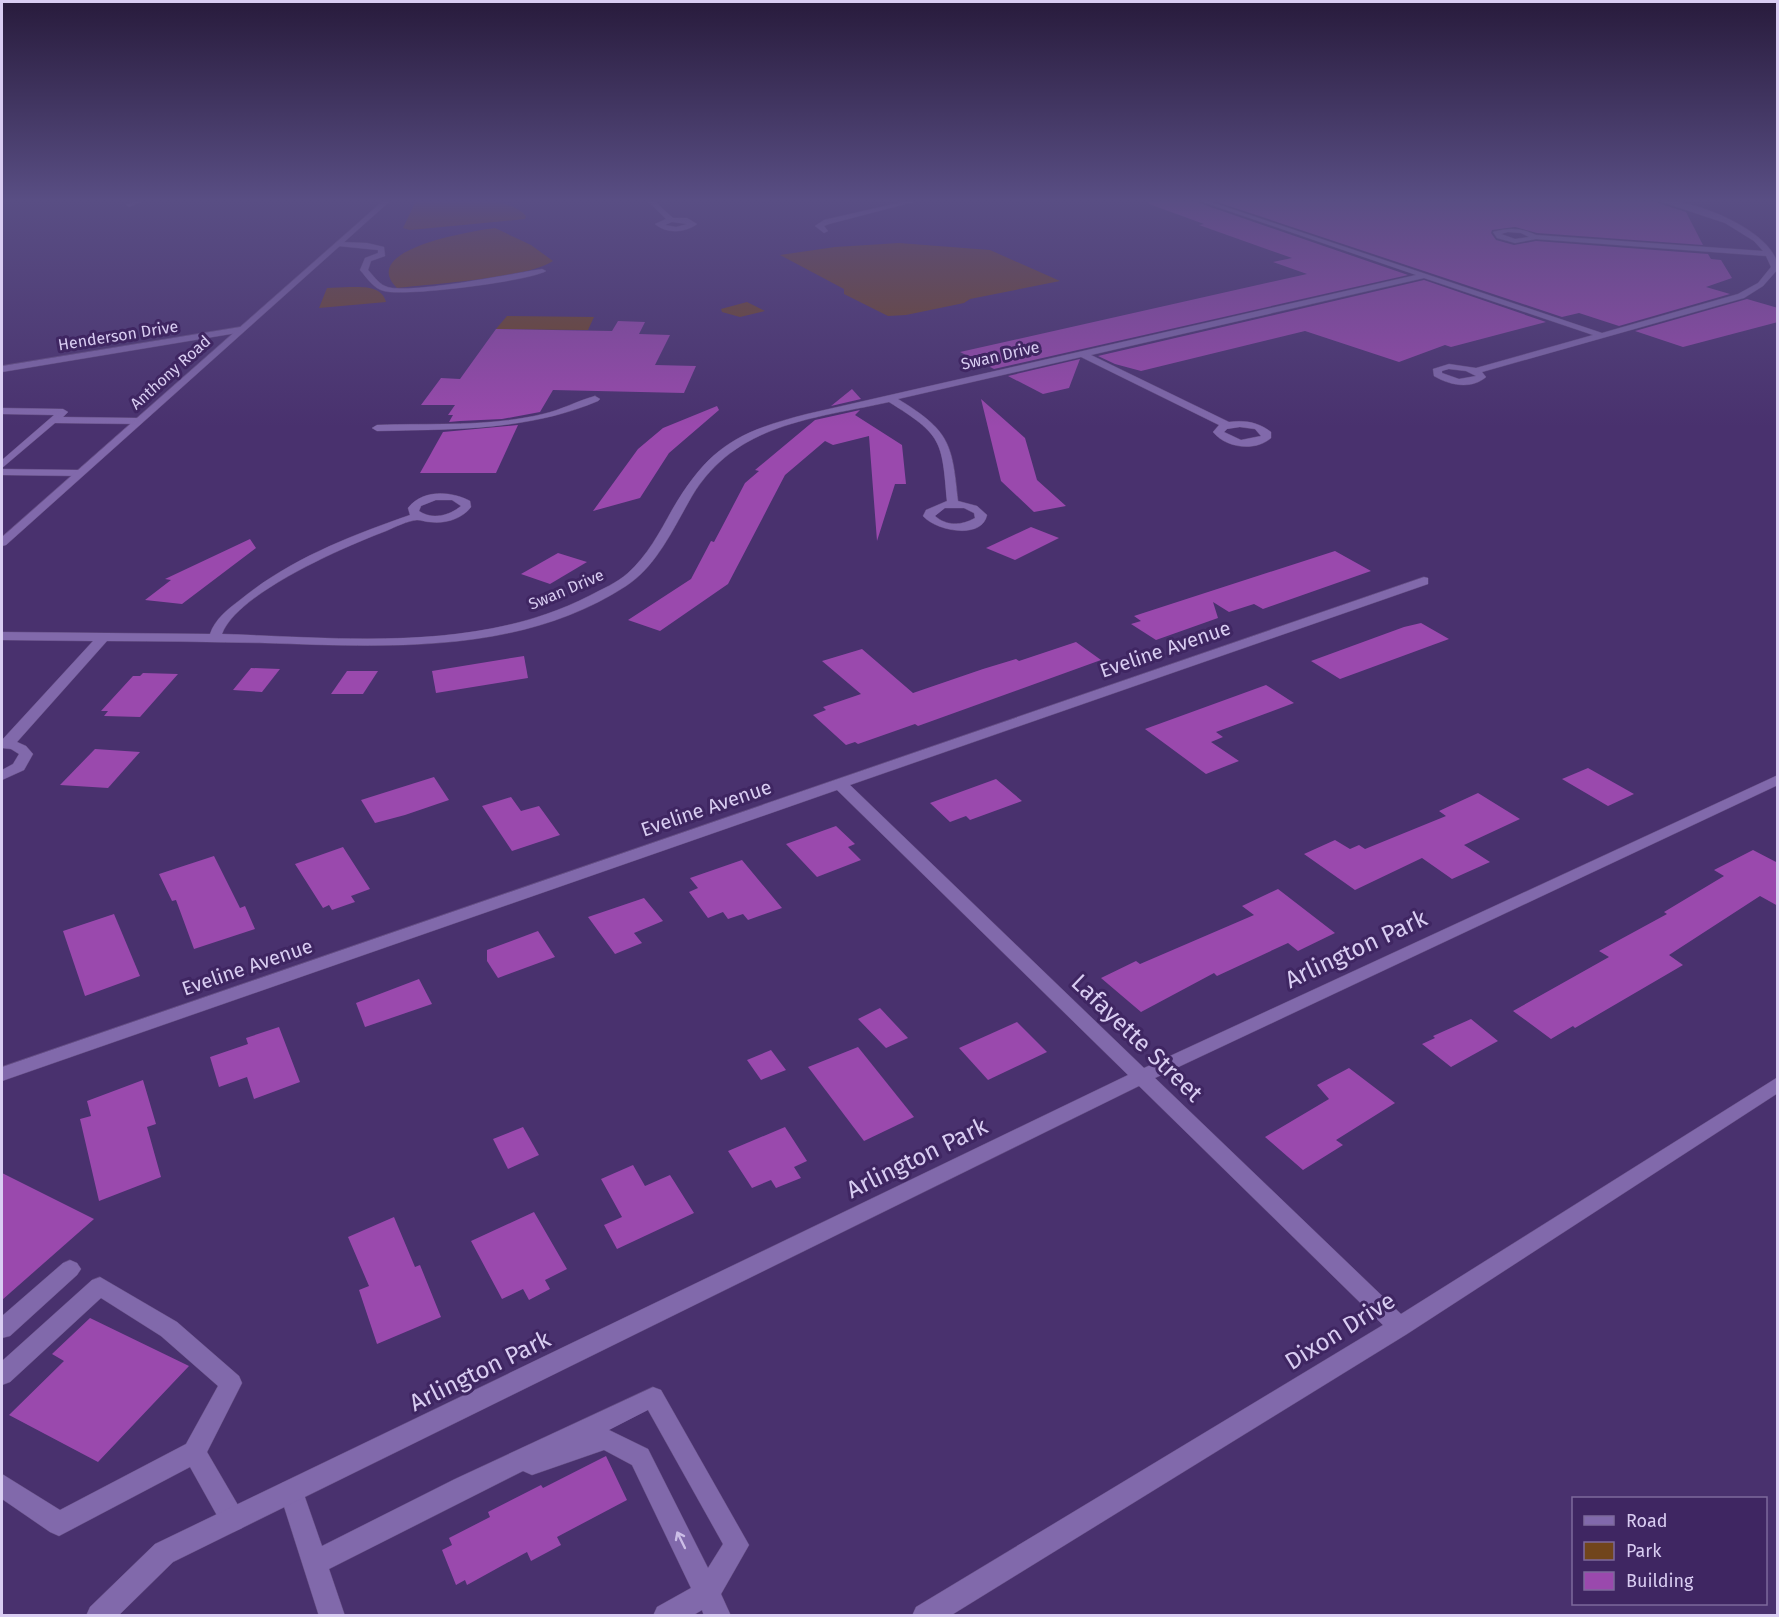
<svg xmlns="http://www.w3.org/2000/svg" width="1779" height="1617" viewBox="0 0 1779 1617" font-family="'Fira Sans',sans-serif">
	<rect width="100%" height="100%" fill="#49316e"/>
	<g fill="#71451c">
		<path d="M416 201C444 200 506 193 526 216L525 219 410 230 403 228Z"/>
		<path d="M495 228 531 245 553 261C529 278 431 284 397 288 357 249 473 231 495 228Z"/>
		<polygon points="899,243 990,250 1060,281 970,299 964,303 906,315 888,316 844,294 844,289 780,255 835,247"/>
		<path d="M350 287C364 287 382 286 386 302L319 308 327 288Z"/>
		<polygon points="747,302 765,311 740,317 722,312 721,309"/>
		<polygon points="507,316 594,317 588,330 496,329"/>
	</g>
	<g fill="#9a49ad">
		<polygon points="1149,201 1198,201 1199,203 1408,275 994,369 960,352 1307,274 1273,262 1292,258 1199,225 1204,224 1149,204"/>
		<polygon points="1214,201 1657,201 1658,203 1686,212 1703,245 1537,233 1515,227 1492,230 1491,233 1496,240 1514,245 1536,241 1708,254 1711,259 1721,260 1732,278 1706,287 1730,294 1619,326 1579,313 1562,317"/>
		<polygon points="1424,280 1546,322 1451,347 1445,345 1399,362 1305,331 1141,371 1115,364 1098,356"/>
		<polygon points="1747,299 1778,308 1778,322 1683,347 1635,331"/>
		<polygon points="618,321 645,322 639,334 670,335 655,365 696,366 684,393 553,390 540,412 502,419 460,421 449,422 453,415 448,415 455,405 421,405 441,378 460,379 496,329 612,331"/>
		<polygon points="1080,359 1069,388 1043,394 1008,376"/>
		<polygon points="852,389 861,399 831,406"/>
		<polygon points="981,399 1025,438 1037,480 1066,506 1034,512 1001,481"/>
		<polygon points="717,406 719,410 669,453 640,498 593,511 638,449 663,428"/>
		<polygon points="860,410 855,415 902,445 906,484 895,484 877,541 869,436 833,445 825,441 785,475 728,584 660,631 628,620 691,579 711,541 714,542 723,525 745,483 759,471 755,470 815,420"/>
		<polygon points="518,425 496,473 420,473 443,432"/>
		<polygon points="1031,527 1059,538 1015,560 986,548"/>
		<polygon points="250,539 256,548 182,604 145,600 171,580 165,579"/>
		<polygon points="1335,551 1371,571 1263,609 1254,604 1229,612 1213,602 1218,618 1156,640 1131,624 1141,621 1134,616"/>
		<polygon points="558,553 587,562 550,584 521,574"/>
		<polygon points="1421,623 1449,639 1340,679 1311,661 1404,627"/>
		<polygon points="1076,642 1101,660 918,726 915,724 858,744 855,742 846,745 813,715 826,710 823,707 861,694 822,661 862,649 913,693 983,669 1016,659 1019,661"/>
		<polygon points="524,656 528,678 436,693 432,671"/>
		<polygon points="251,668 280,669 262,692 233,690"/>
		<polygon points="347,671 378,671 363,694 331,694"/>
		<polygon points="143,673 178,674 140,717 104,716 108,711 101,711 133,676 140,676"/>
		<polygon points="1266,685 1294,703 1216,732 1223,737 1211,742 1239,761 1206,774 1145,729"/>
		<polygon points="95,749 140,752 108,788 60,785"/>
		<polygon points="1588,768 1634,794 1608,806 1562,779"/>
		<polygon points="434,777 449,800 405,815 375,823 361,800"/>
		<polygon points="996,779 1022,801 970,820 966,816 950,822 930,803"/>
		<polygon points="1478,793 1520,819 1464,845 1490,862 1452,879 1422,858 1355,890 1304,854 1335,840 1350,849 1359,845 1365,849 1446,816 1439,811"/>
		<polygon points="511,797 521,811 539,806 560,835 512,851 482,806"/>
		<polygon points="836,826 855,844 848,847 861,860 817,877 786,844"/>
		<polygon points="343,847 370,889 351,896 355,902 332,910 329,905 323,908 295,864"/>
		<polygon points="1753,850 1778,863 1778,906 1760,896 1669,955 1683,965 1575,1028 1573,1026 1551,1039 1513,1011 1609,957 1599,951 1667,914 1664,912 1724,876 1714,870"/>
		<polygon points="214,856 240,908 245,906 255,929 194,949 176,900 172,901 159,874"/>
		<polygon points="742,860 782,908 748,920 743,914 728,919 723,912 708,918 689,892 698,888 690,878"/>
		<polygon points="1278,889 1335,933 1298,951 1288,943 1217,976 1214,973 1141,1012 1101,978 1136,961 1140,964 1254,915 1242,906"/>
		<polygon points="644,898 663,921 634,933 642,943 615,954 588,917"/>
		<polygon points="114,914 140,976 85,996 63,931"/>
		<polygon points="538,931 555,957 498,978 487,961 487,950"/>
		<polygon points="419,979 432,1004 365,1027 356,1003"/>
		<polygon points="880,1008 908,1038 886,1048 858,1019"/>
		<polygon points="1471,1019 1498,1041 1451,1067 1422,1044 1435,1038 1433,1036"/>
		<polygon points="1017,1022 1047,1052 988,1080 959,1048"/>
		<polygon points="279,1027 300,1082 254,1099 247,1077 219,1087 210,1057 248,1044 246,1038"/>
		<polygon points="858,1047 914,1117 864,1141 808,1067"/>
		<polygon points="771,1050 786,1070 761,1080 747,1060"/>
		<polygon points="1349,1068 1395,1103 1336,1140 1343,1145 1303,1170 1265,1137 1329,1099 1317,1085"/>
		<polygon points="143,1080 156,1124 147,1127 161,1177 99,1201 80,1119 91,1116 87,1101"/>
		<polygon points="523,1127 539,1155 508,1169 493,1139"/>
		<polygon points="785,1127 807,1161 794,1167 801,1178 776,1188 771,1180 752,1188 728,1151"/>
		<polygon points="633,1165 645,1186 670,1175 694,1213 617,1249 604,1225 622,1217 601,1179"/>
		<polygon points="2,1173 94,1219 2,1300"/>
		<polygon points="534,1212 567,1269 545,1280 550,1289 529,1300 523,1289 502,1299 471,1241"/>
		<polygon points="394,1217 415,1267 420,1265 441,1317 377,1344 359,1290 369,1286 348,1237"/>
		<polygon points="90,1318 189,1366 98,1462 9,1415 64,1361 52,1354"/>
		<polygon points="606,1456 627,1500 557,1537 561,1545 531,1561 527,1552 467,1585 465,1580 456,1585 442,1550 452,1545 449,1538 490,1517 488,1512 541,1485 543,1488"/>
	</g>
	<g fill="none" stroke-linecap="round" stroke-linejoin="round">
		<g stroke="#634d81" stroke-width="1">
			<g id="service">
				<polygon points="135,201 143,201 129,207 126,205"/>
				<polygon points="907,201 917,201 829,224 824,226 828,231 824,233 815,226 824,220"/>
				<path d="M341 242 367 243 384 247 385 256 371 261 368 270C373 275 378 283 385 286 404 296 515 273 542 269L546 271C530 281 404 297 384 291 374 289 367 278 360 270L365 258 378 253V250L338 246Z"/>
				<path d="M595 396 600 399 598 401C527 431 453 429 377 431L372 428 377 425C432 423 489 427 543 414 561 410 577 401 595 396Z"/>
				<polygon points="2,408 63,409 68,412 63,417 138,418 143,421 138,424 55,423 2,468 2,460 54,415 2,414"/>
				<polygon points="2,469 79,470 84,473 79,476 2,475"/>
				<polygon points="70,1260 77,1263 81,1269 77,1275 10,1336 2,1338 2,1316 63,1263"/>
				<polygon points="100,1277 177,1322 239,1376 242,1383 207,1452 242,1512 245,1520 242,1528 233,1532 224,1528 190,1467 59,1536 50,1532 2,1499 2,1474 60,1510 186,1444 218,1386 161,1336 101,1298 10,1382 2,1385 2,1361 92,1280"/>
				<path d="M653 1387 661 1390 749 1545 721 1594 731 1616H704L702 1610 692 1616H653L657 1607 691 1588 632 1465 604 1450 532 1475 523 1471 329 1569 345 1616H319L279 1491 282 1483 291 1480 300 1483 322 1546 455 1479ZM648 1410 723 1544 708 1568 648 1449 609 1430Z"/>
			</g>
		</g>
		<g stroke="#634d81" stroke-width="1">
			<g id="minor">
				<path d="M648 201H654L673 218H687L697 224C685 233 667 234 655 224L666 219ZM672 222 687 224 676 227 665 225Z"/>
				<path d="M1200 201H1208L1602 333 1738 294 1758 283 1771 267 1766 256 1536 239 1515 243 1497 238 1493 232C1510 227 1521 228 1536 235L1763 251 1754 241 1725 223 1659 201C1691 197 1778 232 1778 269L1763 286 1744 298 1482 372 1486 377C1471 390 1449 385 1434 376L1433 369 1449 364 1476 368 1593 335 1424 278 1091 355 1229 422C1245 420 1258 422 1271 432V438C1255 452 1226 448 1213 432L1219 425 1081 357 898 399C950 431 952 443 958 501L977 506 987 515C982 540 936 531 923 516L926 510 947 501C942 440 942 435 889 402 813 419 736 423 692 496 674 527 657 566 626 586 520 655 386 647 265 643 212 642 160 641 107 641L17 742 26 746 33 754 24 770 2 780V770L13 764 19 754 11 749 2 748V740L93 641 2 640V632L210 634C215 619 228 609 240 600 290 559 350 536 410 515L408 508C423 489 451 491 470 501L471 507C462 519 445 524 430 522 426 522 421 520 417 520 407 521 395 527 386 531 346 546 237 593 222 634 344 638 477 653 589 596 602 589 617 583 628 573 647 556 660 532 672 510 709 447 737 432 807 414L1416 275ZM1508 232 1521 233 1529 237 1515 239 1501 234ZM1449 369 1466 371 1476 376 1459 379 1442 373V371ZM1240 427 1255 429 1261 436 1241 440 1224 432 1227 429ZM436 500H452L461 506C449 516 432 520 419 511L421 506ZM945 508H964L974 513 975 518C961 526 946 526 935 516Z"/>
				<polygon points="240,327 244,330 243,332 2,372 2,366"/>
				<polygon points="1424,577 1428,578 1428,584 850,785 1144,1068 1778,775 1778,785 1155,1078 1401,1314 1778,1077 1778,1093 1407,1334 950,1616 912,1616 916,1607 1383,1325 1139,1086 173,1562 118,1616 86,1616 90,1607 155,1544 1128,1075 837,790 2,1081 2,1067"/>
			</g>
		</g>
		<g stroke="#634d81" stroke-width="1">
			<polygon id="tertiary" points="383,201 390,201 6,545 2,546 2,537"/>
		</g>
		<use href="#service" fill="#8169ab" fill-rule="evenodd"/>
		<use href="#minor" fill="#8169ab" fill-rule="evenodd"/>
		<use href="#tertiary" fill="#8169ab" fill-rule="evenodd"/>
	</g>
	<defs><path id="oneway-shaft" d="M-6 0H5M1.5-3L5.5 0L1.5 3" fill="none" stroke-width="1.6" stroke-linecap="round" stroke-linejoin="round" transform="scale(1.5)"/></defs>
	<use stroke="#ccbee7" href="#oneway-shaft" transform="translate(681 1540) rotate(-116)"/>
	<linearGradient id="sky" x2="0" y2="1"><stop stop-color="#281b3c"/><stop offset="0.47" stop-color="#594e84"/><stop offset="1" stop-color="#594e84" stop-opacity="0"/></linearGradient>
	<rect width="1779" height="427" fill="url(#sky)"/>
	<g text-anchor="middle" stroke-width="6" stroke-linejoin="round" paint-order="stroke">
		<g font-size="16" fill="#d9cdf2" stroke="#3f2662">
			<text transform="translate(118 335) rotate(-9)" y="6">Henderson Drive</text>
			<text transform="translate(1000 355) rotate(-13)" y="6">Swan Drive</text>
			<text transform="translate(170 372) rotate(-42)" y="6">Anthony Road</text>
			<text transform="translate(566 589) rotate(-23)" y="6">Swan Drive</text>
		</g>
		<g font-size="20" fill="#d9cdf2" stroke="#3f2662">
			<text transform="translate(1165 649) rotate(-19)" y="7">Eveline Avenue</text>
			<text transform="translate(706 808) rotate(-19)" y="7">Eveline Avenue</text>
			<text transform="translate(247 967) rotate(-19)" y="7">Eveline Avenue</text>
		</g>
		<g font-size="24" fill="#d9cdf2" stroke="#3f2662">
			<text transform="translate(1356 949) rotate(-25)" y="8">Arlington Park</text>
			<text transform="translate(1137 1038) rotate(44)" y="8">Lafayette Street</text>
			<text transform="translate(917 1158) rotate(-26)" y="8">Arlington Park</text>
			<text transform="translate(1340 1331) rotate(-32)" y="8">Dixon Drive</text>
			<text transform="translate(480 1371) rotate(-26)" y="8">Arlington Park</text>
		</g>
	</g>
	<rect width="1779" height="1617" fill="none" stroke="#d9cdf2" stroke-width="6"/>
	<rect x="1572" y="1497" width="195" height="108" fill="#3f2662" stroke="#7d699c" stroke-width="1.5"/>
	<rect x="1584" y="1516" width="30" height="9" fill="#8169ab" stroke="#7d699c" stroke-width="1.5"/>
	<text x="1626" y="1527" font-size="18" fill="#d9cdf2">Road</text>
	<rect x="1584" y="1542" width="30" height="18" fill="#71451c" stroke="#7d699c" stroke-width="1.5"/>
	<text x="1626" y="1557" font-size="18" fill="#d9cdf2">Park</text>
	<rect x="1584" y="1572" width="30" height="18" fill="#9a49ad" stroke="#7d699c" stroke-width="1.5"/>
	<text x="1626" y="1587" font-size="18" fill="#d9cdf2">Building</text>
</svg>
